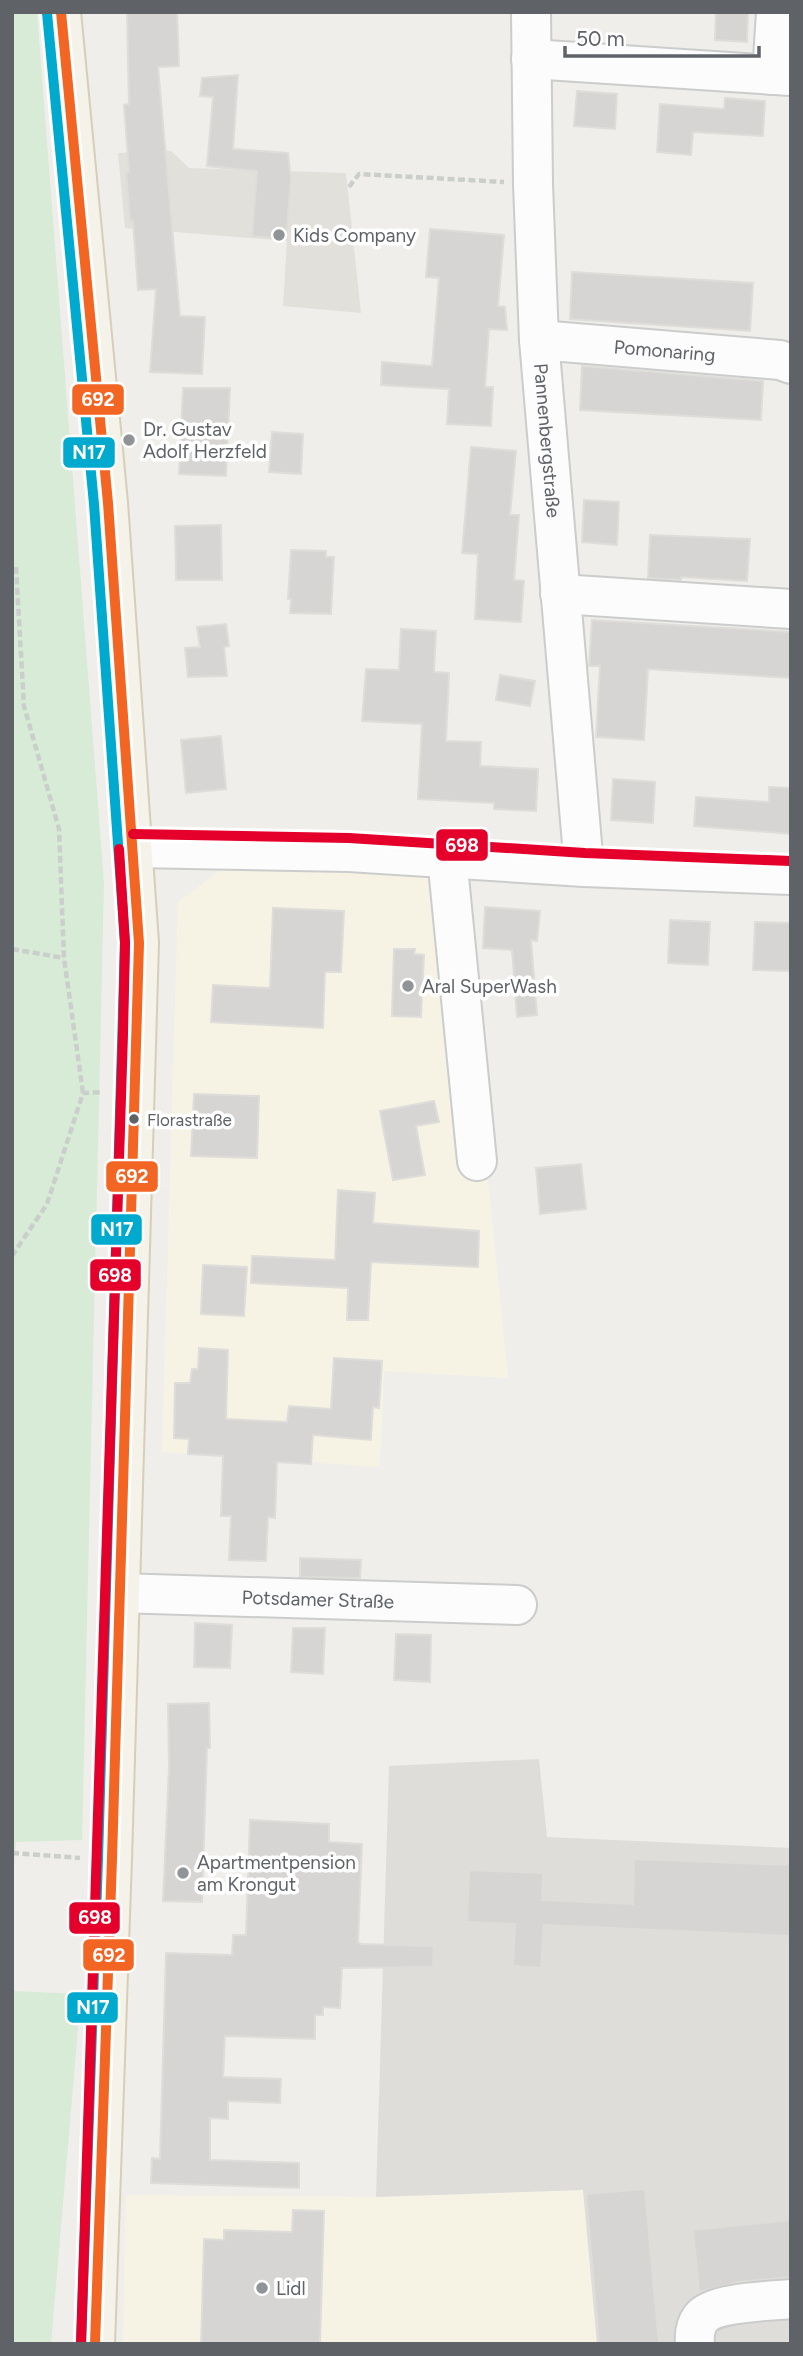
<svg xmlns="http://www.w3.org/2000/svg" width="803" height="2356" viewBox="0 0 803 2356" font-family="Figtree,sans-serif">
	<rect width="100%" height="100%" fill="#efeeea"/>
	<g fill="#f7f3e4">
		<polygon points="225,867 457,872 508,1378 384,1371 380,1467 162,1452 178,902"/>
		<polygon points="583,2190 597,2344 123,2344 126,2195 376,2197"/>
	</g>
	<polygon fill="#dfddda" points="539,1759 547,1837 791,1848 791,2344 597,2344 583,2190 376,2197 389,1766"/>
	<polygon fill="#e2e0da" points="171,151 189,168 346,173 361,313 283,306 287,241 125,228 118,153"/>
	<g fill="#d8ebd6">
		<polygon points="12,12 37,12 104,883 82,1840 16,1842 12,1880"/>
		<polygon points="12,1991 81,1994 51,2344 12,2344"/>
	</g>
	<g fill="#d6d5d3" stroke="#deddd9" stroke-width="2">
		<polygon points="127,12 177,12 179,66 158,67 180,316 205,317 202,374 150,372 156,289 138,290 133,221 130,221 126,172 129,172 124,105 129,104"/>
		<polygon points="716,12 748,12 747,42 715,40"/>
		<polygon points="238,75 233,149 288,153 291,180 286,239 252,236 257,171 207,166 213,97 200,96 202,78"/>
		<polygon points="577,91 617,94 615,129 574,126"/>
		<polygon points="725,98 765,101 763,136 693,132 691,155 657,152 660,104 724,109"/>
		<polygon points="430,229 504,235 498,306 505,307 507,330 489,329 485,387 493,387 491,426 447,424 449,389 381,385 382,362 432,366 439,278 426,277"/>
		<polygon points="572,272 753,283 750,331 570,319"/>
		<polygon points="582,366 763,381 761,420 580,410"/>
		<polygon points="183,388 230,388 226,476 179,474"/>
		<polygon points="272,432 303,434 301,474 269,472"/>
		<polygon points="471,447 516,451 510,515 519,515 514,580 524,581 521,622 475,619 478,554 462,553"/>
		<polygon points="584,500 619,502 617,545 582,542"/>
		<polygon points="221,525 222,580 176,580 175,526"/>
		<polygon points="650,535 750,539 747,581 681,577 681,580 648,578"/>
		<polygon points="291,550 326,551 326,557 334,557 331,614 290,613 291,599 288,599"/>
		<polygon points="592,620 791,632 791,678 648,669 644,740 596,737 600,666 589,666"/>
		<polygon points="226,624 229,646 224,647 227,676 188,677 185,648 200,647 197,627"/>
		<polygon points="401,629 436,631 434,672 449,673 446,741 481,742 480,766 538,769 536,811 494,809 494,803 418,799 422,724 362,721 366,669 399,670"/>
		<polygon points="500,675 535,681 530,706 496,700"/>
		<polygon points="221,736 226,789 186,793 181,740"/>
		<polygon points="613,779 655,782 653,823 611,820"/>
		<polygon points="769,787 791,788 791,834 694,826 696,797 769,802"/>
		<polygon points="485,907 540,911 537,941 531,940 537,1015 517,1017 512,950 483,948"/>
		<polygon points="273,908 344,911 341,972 325,972 323,1028 211,1022 213,985 270,988"/>
		<polygon points="670,920 710,922 708,965 668,963"/>
		<polygon points="755,922 791,923 791,971 753,970"/>
		<polygon points="394,949 415,949 414,954 424,955 421,1017 392,1016"/>
		<polygon points="194,1094 259,1096 257,1158 191,1156"/>
		<polygon points="434,1101 439,1122 416,1126 425,1175 393,1180 380,1111"/>
		<polygon points="581,1164 586,1209 540,1214 536,1168"/>
		<polygon points="338,1190 375,1193 373,1223 479,1231 478,1267 371,1262 368,1320 347,1320 348,1288 251,1283 252,1256 335,1260"/>
		<polygon points="203,1265 247,1267 244,1316 201,1314"/>
		<polygon points="199,1348 228,1350 226,1419 287,1422 289,1406 331,1409 334,1358 382,1361 379,1408 373,1407 371,1440 313,1435 311,1464 277,1462 275,1518 268,1517 266,1561 229,1560 231,1516 221,1516 223,1456 188,1454 189,1439 174,1438 175,1383 190,1383 192,1369 198,1369"/>
		<polygon points="300,1558 361,1560 360,1578 300,1577"/>
		<polygon points="195,1623 232,1625 230,1668 194,1667"/>
		<polygon points="293,1628 325,1628 323,1674 291,1672"/>
		<polygon points="396,1634 431,1635 430,1682 394,1680"/>
		<polygon points="209,1703 210,1748 207,1748 202,1902 163,1901 169,1766 168,1704"/>
		<polygon points="250,1820 329,1824 329,1842 362,1844 358,1942 361,1944 434,1946 433,1967 342,1968 340,2008 323,2007 323,2015 315,2015 315,2039 225,2036 223,2077 281,2079 280,2103 228,2101 228,2119 210,2118 210,2160 299,2163 299,2188 151,2183 152,2158 160,2159 166,1953 232,1955 233,1935 246,1935"/>
		<polygon points="634,1859 791,1865 791,1936 544,1925 541,1968 513,1966 515,1924 467,1922 469,1870 543,1873 542,1900 633,1904"/>
		<polygon points="645,2189 659,2344 599,2344 586,2194"/>
		<polygon points="293,2210 324,2211 320,2344 201,2344 204,2239 224,2240 224,2230 292,2232"/>
		<polygon points="791,2220 791,2277 739,2282 699,2292 693,2230"/>
	</g>
	<g fill="none" stroke-linecap="round" stroke-linejoin="round">
		<g stroke="#cbcccc" stroke-width="42">
			<g id="minor">
				<path id="s1" d="M531 12 533 184 539 340 584 867"/>
				<polyline points="531,59 791,76"/>
				<polyline points="772,75 776,12"/>
				<path id="s2" d="M539 340 780 360 791 364"/>
				<polyline points="560,594 791,609"/>
				<polyline points="133,848 349,852 584,867 791,875"/>
				<polyline points="447,857 477,1161"/>
				<path id="s3" d="M118 1593 517 1605"/>
				<path d="M695 2344C694 2334 695 2326 701 2318 713 2302 771 2301 791 2299"/>
			</g>
		</g>
		<g stroke="#d7ceb8" stroke-width="42">
			<polyline id="major" points="61,12 108,503 139,943 112,1859 95,2344"/>
		</g>
		<g stroke="#cacfcc" stroke-width="4.5" stroke-dasharray="7 3.5" stroke-linecap="butt">
			<polyline points="349,187 359,174 504,182"/>
			<polyline points="16,567 24,706 59,829 64,958 83,1093"/>
			<polyline points="12,949 64,958"/>
			<polyline points="12,1256 47,1204 83,1093 103,1092"/>
			<polyline points="12,1853 80,1858"/>
		</g>
		<use href="#minor" stroke="#fdfcfc" stroke-width="38"/>
		<use href="#major" stroke="#f4f2e9" stroke-width="38"/>
		<g stroke="#fff" stroke-width="16">
			<polyline id="bus-1" points="61,12 108,503 139,943 112,1859 95,2344"/>
		</g>
		<g stroke="#fff" stroke-width="16">
			<polyline id="bus-2" points="47,13 94,504 125,943 98,1859 81,2344"/>
		</g>
		<g stroke="#fff" stroke-width="16">
			<g id="bus-3">
				<polyline points="133,834 349,838 585,853 791,861"/>
				<polyline points="81,2344 123,1034 125,943 119,849"/>
			</g>
		</g>
		<use href="#bus-1" stroke="#f26522" stroke-width="10"/>
		<use href="#bus-2" stroke="#00a9ce" stroke-width="10"/>
		<use href="#bus-3" stroke="#e4002b" stroke-width="10"/>
	</g>
	<g fill="#919496" stroke="#fff" stroke-width="2.5">
		<circle cx="279" cy="235" r="7"/>
		<circle cx="129" cy="440" r="7"/>
		<circle cx="408" cy="986" r="7"/>
		<circle cx="183" cy="1873" r="7"/>
		<circle cx="262" cy="2288" r="7"/>
	</g>
	<circle fill="#5f6368" stroke="#fff" stroke-width="2.5" cx="134" cy="1119" r="6"/>
	<g text-anchor="middle" stroke-width="7" stroke-linejoin="round" paint-order="stroke">
		<g font-size="17" fill="#5f6368" stroke="#fff" text-anchor="start">
			<text x="147" y="1126">Florastraße</text>
		</g>
		<g font-size="19" fill="#5f6368" stroke="#fff" text-anchor="start">
			<text x="293" y="242">Kids Company</text>
			<text x="143" y="436">Dr. Gustav<tspan x="143" dy="22">Adolf Herzfeld</tspan></text>
			<text x="422" y="993">Aral SuperWash</text>
			<text x="197" y="1869">Apartmentpension<tspan x="197" dy="22">am Krongut</tspan></text>
			<text x="276" y="2295">Lidl</text>
		</g>
		<g font-size="19" fill="#5f6368" stroke="#fff">
			<text dy="7" stroke="none"><textPath href="#s2" startOffset="126">Pomonaring</textPath></text>
			<text dy="7" stroke="none"><textPath href="#s1" startOffset="429">Pannenbergstraße</textPath></text>
			<text dy="7" stroke="none"><textPath href="#s3" startOffset="200">Potsdamer Straße</textPath></text>
		</g>
	</g>
	<g stroke="#fff" stroke-width="2.5">
		<rect x="71" y="383" width="54" height="33" rx="7" fill="#f26522"/>
		<rect x="62" y="436" width="54" height="33" rx="7" fill="#00a9ce"/>
		<rect x="435" y="828" width="54" height="34" rx="7" fill="#e4002b"/>
		<rect x="105" y="1160" width="54" height="33" rx="7" fill="#f26522"/>
		<rect x="90" y="1213" width="53" height="33" rx="7" fill="#00a9ce"/>
		<rect x="89" y="1258" width="53" height="34" rx="7" fill="#e4002b"/>
		<rect x="68" y="1901" width="53" height="34" rx="7" fill="#e4002b"/>
		<rect x="82" y="1938" width="53" height="34" rx="7" fill="#f26522"/>
		<rect x="66" y="1991" width="53" height="33" rx="7" fill="#00a9ce"/>
	</g>
	<g font-size="19" text-anchor="middle" font-weight="bold" fill="#fff">
		<text x="98" y="406">692</text>
		<text x="89" y="459">N17</text>
		<text x="462" y="852">698</text>
		<text x="132" y="1183">692</text>
		<text x="117" y="1236">N17</text>
		<text x="115" y="1282">698</text>
		<text x="95" y="1924">698</text>
		<text x="109" y="1962">692</text>
		<text x="93" y="2014">N17</text>
	</g>
	<rect width="803" height="2356" fill="none" stroke="#5f6368" stroke-width="28"/>
	<path d="M565 46v10h194v-10" fill="none" stroke="#5f6368" stroke-width="3.5"/>
	<text x="576" y="46" font-size="21" fill="#5f6368" stroke="#ffffff" stroke-width="5" paint-order="stroke">50 m</text>
</svg>
